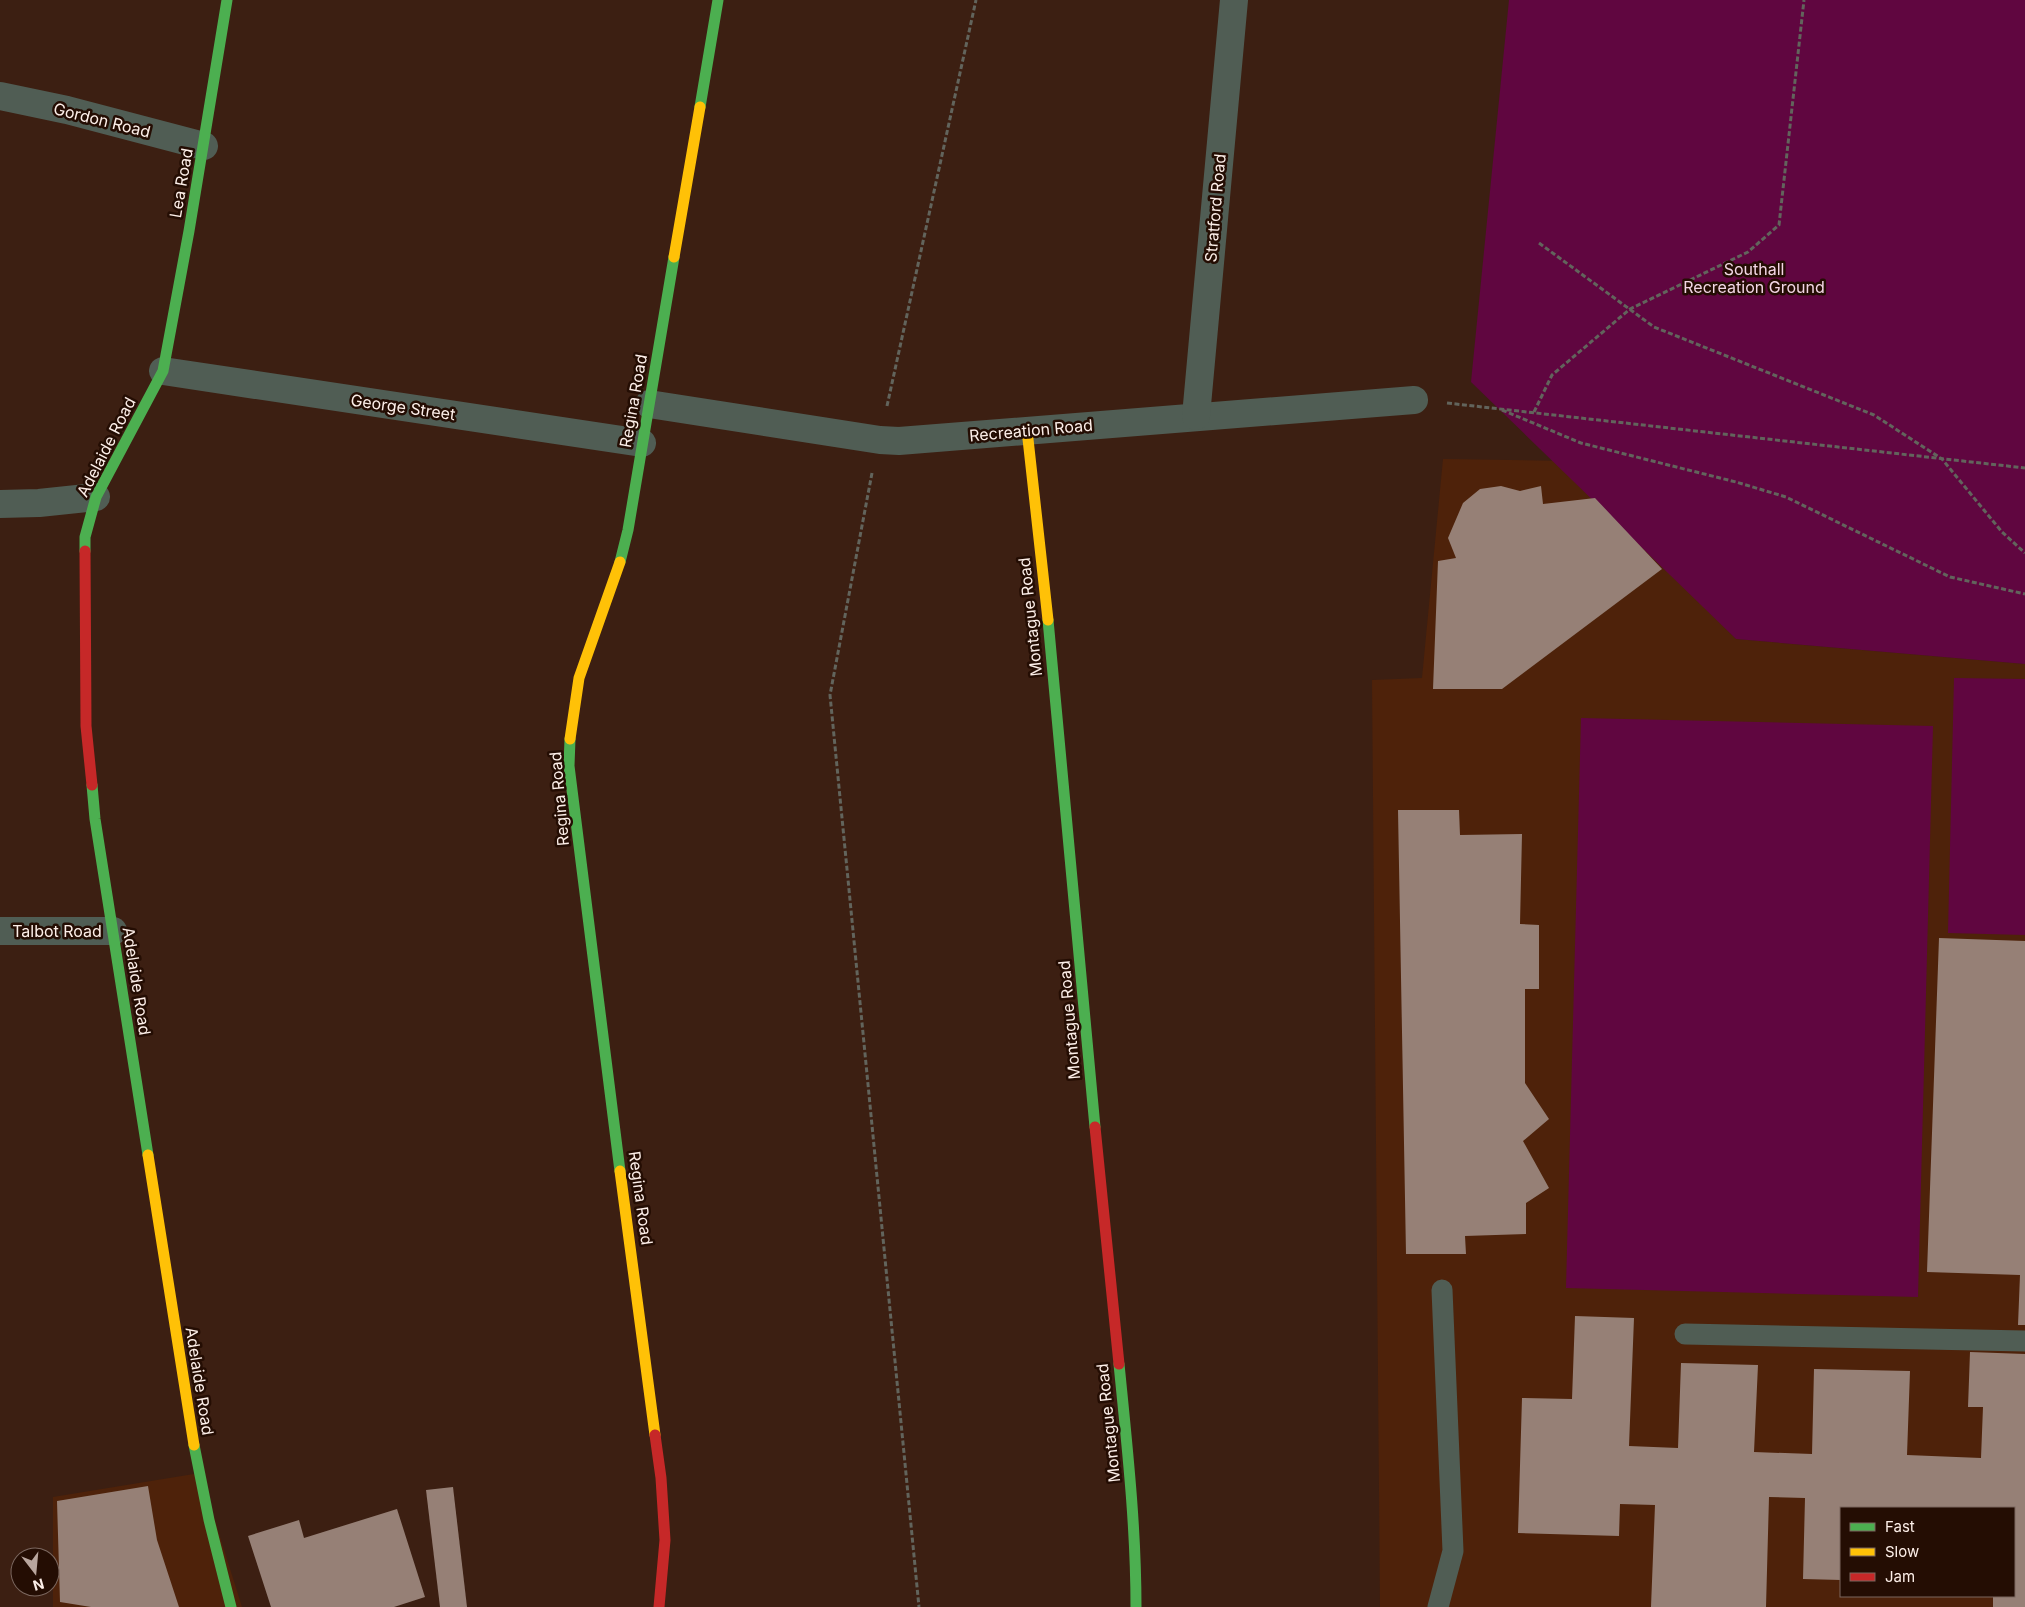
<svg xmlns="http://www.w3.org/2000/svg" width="2025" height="1607" viewBox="0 0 2025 1607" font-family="Inter,sans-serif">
	<rect width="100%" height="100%" fill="#3c1f12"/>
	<g fill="#4e220a" fill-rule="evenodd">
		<path d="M1443 459 1564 461 1736 639 2025 664V1607H1380L1372 680 1422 678ZM1841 1508H2014V1596H1841Z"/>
		<polygon points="200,1473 242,1607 53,1607 53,1497"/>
	</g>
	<g fill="#600640">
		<polygon points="1509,0 2025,0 2025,664 1736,639 1471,382"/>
		<polygon points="1954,678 2025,679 2025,935 1948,933"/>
		<polygon points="1581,718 1933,726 1918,1297 1566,1288"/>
	</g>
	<g fill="#968076">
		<polygon points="1501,486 1520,491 1541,486 1543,504 1595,498 1662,569 1502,689 1433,689 1438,561 1456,558 1448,538 1463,503 1480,489"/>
		<polygon points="1398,810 1459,810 1460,835 1522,834 1520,924 1539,925 1539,989 1525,989 1525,1083 1549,1119 1523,1141 1549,1188 1526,1203 1526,1234 1465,1236 1466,1254 1406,1254"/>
		<polygon points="1939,938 2025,941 2025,1325 2018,1325 2020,1275 1927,1272"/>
		<polygon points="1575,1316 1634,1318 1629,1446 1678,1448 1681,1363 1758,1365 1754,1452 1812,1454 1814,1369 1910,1371 1907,1455 1981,1458 1983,1407 1968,1407 1970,1352 2025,1354 2025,1607 1993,1607 1993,1596 2014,1596 2014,1508 1841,1508 1841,1580 1803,1579 1805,1498 1769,1497 1766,1607 1651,1607 1655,1505 1620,1504 1619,1536 1518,1533 1522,1398 1572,1399"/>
		<polygon points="148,1486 157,1540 179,1607 91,1607 60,1602 57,1501"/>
		<polygon points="453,1487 467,1607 440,1607 426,1490"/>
		<polygon points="397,1509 425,1597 394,1607 271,1607 248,1536 299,1520 304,1538"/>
	</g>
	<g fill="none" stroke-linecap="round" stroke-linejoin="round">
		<g stroke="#62645c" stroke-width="3" stroke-dasharray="5 2.5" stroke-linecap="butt">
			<polyline points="1539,243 1654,327 1874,415 1942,459 2002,532 2025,553"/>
			<polyline points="1447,403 2025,468"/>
			<polyline points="887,406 976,0"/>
			<polyline points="1502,410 1581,443 1736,482 1786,497 1950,577 2025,594"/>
			<polyline points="1534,412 1552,375 1630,309 1748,252 1779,225 1804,0"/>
			<polyline points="872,473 830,695 919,1607"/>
		</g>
		<g stroke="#505d54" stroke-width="21">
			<polyline points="1685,1334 2025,1341"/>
			<polyline points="1438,1607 1453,1551 1442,1290"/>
		</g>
		<g stroke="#505d54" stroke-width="28">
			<polyline points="0,96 67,110 204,146"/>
			<polyline points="163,371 642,443"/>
			<polyline points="649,404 880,440 899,441 1414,400"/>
			<polyline points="1196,416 1234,0"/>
			<polyline points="0,504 39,503 96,497"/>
			<polyline points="0,931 113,931"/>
		</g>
		<g stroke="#4caf50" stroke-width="11">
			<polyline points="700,107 718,0"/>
			<polyline points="85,551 85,537 96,497 163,371 189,231 227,0"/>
			<polyline points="620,562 628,530 674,257"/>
			<polyline points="1048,620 1095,1127"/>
			<polyline points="570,739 569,766 620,1171"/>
			<polyline points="92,785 95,819 148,1155"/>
			<path d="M1119 1364C1127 1445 1136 1525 1136 1607"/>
			<polyline points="194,1445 209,1520 231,1607"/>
		</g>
		<g stroke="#ffc107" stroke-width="11">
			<polyline points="674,257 700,107"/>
			<polyline points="1027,430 1048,620"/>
			<polyline points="570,739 579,678 620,562"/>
			<polyline points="148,1155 194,1445"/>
			<polyline points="620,1171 655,1435"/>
		</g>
		<g stroke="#c62828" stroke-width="11">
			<polyline points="85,551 86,726 92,785"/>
			<polyline points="1095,1127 1119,1364"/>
			<polyline points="655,1435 661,1478 665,1540 659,1607"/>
		</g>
	</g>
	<g text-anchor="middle" stroke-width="5" stroke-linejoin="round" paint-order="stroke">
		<g font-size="16" fill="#fdefe9" stroke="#240d03">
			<text transform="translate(102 120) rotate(14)" y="6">Gordon Road</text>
			<text transform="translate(181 183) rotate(-80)" y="6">Lea Road</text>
			<text transform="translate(1215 208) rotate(-85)" y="6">Stratford Road</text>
			<text transform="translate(633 401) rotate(-80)" y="6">Regina Road</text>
			<text transform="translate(403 407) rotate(8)" y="6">George Street</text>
			<text transform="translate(1031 430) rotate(-5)" y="6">Recreation Road</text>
			<text transform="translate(106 447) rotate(-63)" y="6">Adelaide Road</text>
			<text transform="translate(1030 617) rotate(-96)" y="6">Montague Road</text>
			<text transform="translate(559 799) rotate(-95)" y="6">Regina Road</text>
			<text x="57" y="937">Talbot Road</text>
			<text transform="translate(137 981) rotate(81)" y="6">Adelaide Road</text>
			<text transform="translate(1069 1020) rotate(-95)" y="6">Montague Road</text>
			<text transform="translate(641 1198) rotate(82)" y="6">Regina Road</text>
			<text transform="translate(200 1381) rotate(81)" y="6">Adelaide Road</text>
			<text transform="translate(1108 1423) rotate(-96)" y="6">Montague Road</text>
		</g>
		<g font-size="16" fill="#f3d6e5" stroke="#240d03">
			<text x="1754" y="275">Southall<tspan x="1754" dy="18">Recreation Ground</tspan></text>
		</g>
	</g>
	<rect x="1840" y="1507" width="175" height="90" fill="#240d03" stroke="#7b675f"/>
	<rect x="1850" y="1523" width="25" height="8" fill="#4caf50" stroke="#7b675f"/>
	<text x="1885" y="1532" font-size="15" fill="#fdefe9">Fast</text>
	<rect x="1850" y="1548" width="25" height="8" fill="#ffc107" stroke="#7b675f"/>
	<text x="1885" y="1557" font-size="15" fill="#fdefe9">Slow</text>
	<rect x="1850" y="1573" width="25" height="8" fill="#c62828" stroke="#7b675f"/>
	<text x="1885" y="1582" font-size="15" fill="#fdefe9">Jam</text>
	<g transform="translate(35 1572) rotate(164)"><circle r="24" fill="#240d03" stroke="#7b675f"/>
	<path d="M0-4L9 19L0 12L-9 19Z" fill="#b9a69e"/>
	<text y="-8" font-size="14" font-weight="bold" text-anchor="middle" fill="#fdefe9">N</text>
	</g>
</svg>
